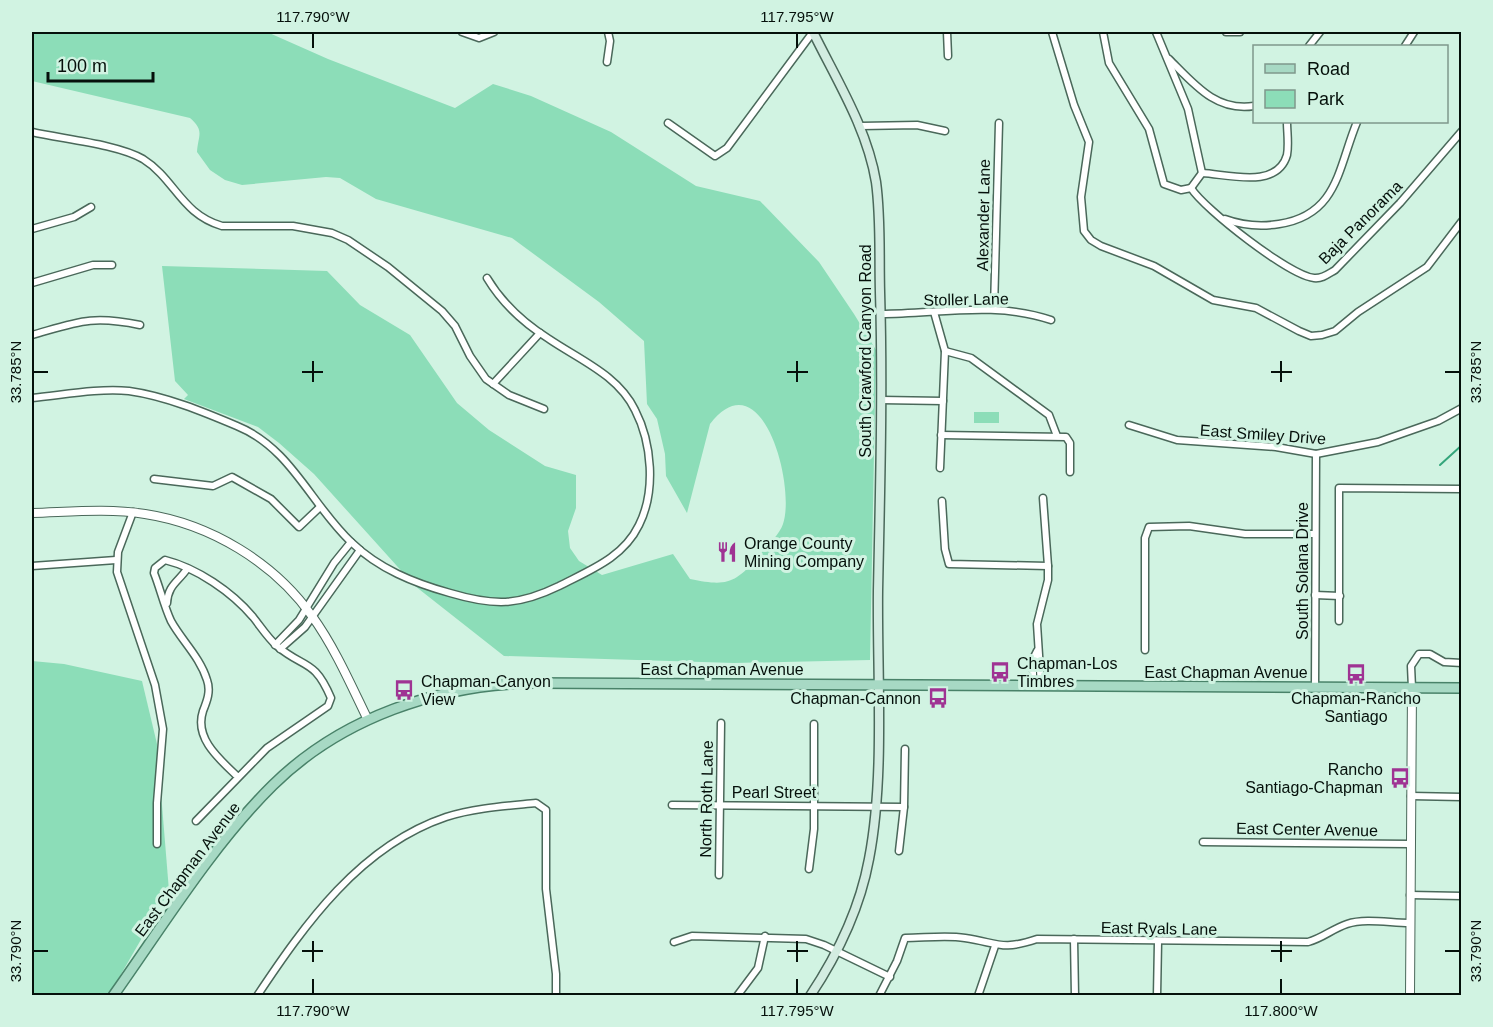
<svg xmlns="http://www.w3.org/2000/svg" width="1493" height="1027" viewBox="0 0 1493 1027" font-family="Arial,sans-serif">
	<rect width="100%" height="100%" fill="#d1f3e2"/>
	<g fill="#8cddb8">
		<path d="M32 32H267L328 59 455 108 493 84 531 96 611 132 696 186 760 201 819 262 854 314 876 350 870 660 734 663 504 656 415 586 314 474 279 443 258 427 184 399 188 395 175 381 162 266 327 271 360 305 410 335 457 403 489 430 545 466 576 475V508L568 531 570 548 579 561 602 575 673 554 690 579C725 586 734 585 758 557 765 547 779 536 783 524 796 486 762 357 710 424L687 513 666 476 665 454 657 419 647 404 644 341 599 302 512 238 376 199 340 178 326 177 242 185 225 180 210 170 197 152C198 135 205 131 190 118L32 81Z"/>
		<rect x="974" y="412" width="25" height="11"/>
		<polygon points="32,661 64,664 142,681 157,744 169,891 109,995 32,995"/>
	</g>
	<g fill="none" stroke-linecap="round" stroke-linejoin="round">
		<polyline stroke="#34a57b" stroke-width="2" points="1440,465 1462,445"/>
		<g stroke="#4a685a" stroke-width="9">
			<g id="minor">
				<polyline points="462,32 479,38 494,32"/>
				<polyline points="947,32 948,56"/>
				<polyline points="1052,32 1074,105 1089,142 1081,197 1084,231 1091,240 1101,246 1154,266 1213,300 1256,308 1299,331 1311,336 1322,335 1335,331 1358,312 1427,267 1462,221"/>
				<path d="M1103 32 1109 63 1149 129 1164 184 1181 190 1191 188C1204 209 1290 276 1314 278 1322 279 1328 274 1335 270L1400 203 1462 131"/>
				<polyline points="1156,32 1188,109 1202,173"/>
				<polyline points="1226,32 1240,32"/>
				<polyline points="1309,46 1320,32"/>
				<polyline points="1405,46 1414,32"/>
				<path d="M1169 59C1194 84 1216 112 1254 106"/>
				<polyline points="607,62 610,41 608,32"/>
				<polyline points="668,123 715,156 727,148 813,32"/>
				<polyline points="861,126 917,125 945,131"/>
				<path d="M32 132C62 139 117 144 143 159 175 179 181 214 222 226H293L332 233 348 240 388 267 442 311 455 326 470 356 486 379 509 395 544 409"/>
				<path d="M1202 173C1227 174 1277 190 1287 155 1289 144 1287 132 1287 122"/>
				<polyline points="1191,188 1202,173"/>
				<path d="M1225 219C1244 226 1260 227 1279 224 1338 215 1338 168 1357 122"/>
				<polyline points="32,229 74,217 91,207"/>
				<polyline points="32,283 93,265 112,265"/>
				<polyline points="994,309 999,123"/>
				<polyline points="934,312 945,351 940,468"/>
				<path d="M881 314C938 314 995 301 1051 320"/>
				<path d="M32 335C78 322 91 315 140 325"/>
				<polyline points="945,351 971,358 1049,415 1057,436"/>
				<polyline points="493,384 540,333"/>
				<path d="M32 398C63 395 98 388 129 391 165 396 204 412 237 426 291 448 310 503 351 542 379 569 414 583 450 593 494 606 518 606 559 586 590 570 623 558 639 525 656 491 652 443 635 410 618 375 580 360 549 339 525 324 502 303 487 278"/>
				<polyline points="881,400 943,401"/>
				<polyline points="1129,425 1177,440 1276,447 1316,454 1378,442 1438,421 1462,408"/>
				<polyline points="941,435 1066,437 1070,443 1070,472"/>
				<polyline points="154,479 213,486 232,477 271,499 299,527 320,507"/>
				<polyline points="942,501 945,549 949,564 1048,566"/>
				<polyline points="133,512 118,552 117,572 155,685 163,729 157,803 157,844"/>
				<polyline points="32,566 116,560"/>
				<polyline points="1315,595 1340,596"/>
				<path d="M167 603C168 585 178 582 187 569"/>
				<polyline points="1339,621 1339,488 1462,489"/>
				<polyline points="275,645 299,620 334,563 351,542"/>
				<polyline points="280,649 305,627 360,550"/>
				<polyline points="1145,650 1145,538 1149,527 1189,526 1245,534 1315,534"/>
				<polyline points="1033,686 1033,659 1037,651"/>
				<polyline points="1041,686 1037,624 1048,580 1048,566 1043,498"/>
				<polyline points="1315,687 1316,454"/>
				<polyline points="1412,688 1411,666 1419,654 1430,654 1444,662 1462,663"/>
				<polyline points="1411,796 1462,797"/>
				<polyline points="672,805 904,807"/>
				<path d="M196 821 267 748 328 706 331 698C314 658 304 669 277 646 267 637 261 627 253 617 232 592 197 568 165 560L155 568 154 573C160 588 164 606 171 621 182 641 200 657 207 680 211 691 207 701 203 711 194 738 219 759 237 776"/>
				<polyline points="1203,842 1410,844"/>
				<polyline points="899,851 904,807 905,749"/>
				<polyline points="809,869 814,829 814,724"/>
				<polyline points="719,875 721,723"/>
				<polyline points="1410,895 1462,896"/>
				<polyline points="1074,939 1075,996"/>
				<polyline points="674,942 692,936 806,939 824,945 890,977"/>
				<path d="M257 996C305 924 360 846 446 817 474 808 506 806 536 803L546 810V889L556 974V996"/>
				<polyline points="737,996 758,968 765,936"/>
				<path d="M879 996 897 961 905 938C924 938 946 935 965 938 999 943 1001 951 1037 939L1308 942C1323 938 1332 929 1347 924 1365 918 1390 923 1409 923"/>
				<polyline points="978,996 995,946"/>
				<polyline points="1157,996 1158,942"/>
			</g>
		</g>
		<g stroke="#4a685a" stroke-width="10">
			<g id="tertiary">
				<path d="M32 513C69 512 108 508 145 514 210 524 274 562 312 616 335 648 351 685 368 720"/>
				<polyline points="1410,996 1412,688"/>
			</g>
		</g>
		<g stroke="#4a685a" stroke-width="11">
			<path id="secondary" d="M810 996C838 954 860 908 869 859 885 777 877 675 878 591 880 491 883 391 880 292 879 256 881 218 876 182 867 128 837 81 813 32"/>
		</g>
		<g stroke="#498269" stroke-width="12">
			<path id="primary" d="M113 996C162 927 213 844 273 785 341 718 439 684 534 683L1462 688"/>
		</g>
		<use href="#minor" stroke="#fff" stroke-width="6"/>
		<use href="#tertiary" stroke="#fff" stroke-width="8"/>
		<use href="#secondary" stroke="#d3ece1" stroke-width="8"/>
		<use href="#primary" stroke="#a7d9c4" stroke-width="9"/>
	</g>
	<path fill="none" stroke="#05100b" stroke-width="2" d="M313 33V48M797 33V48M313 361V382M797 361V382M1281 361V382M33 372H48M302 372H323M787 372H808M1271 372H1292M1445 372H1460M313 941V962M797 941V962M1281 941V962M33 951H48M302 951H323M787 951H808M1271 951H1292M1445 951H1460M313 979V994M797 979V994M1281 979V994"/>
	<defs>
		<g id="restaurant-bare" transform="scale(1.62)"><path d="M-5-6h1v4h1v-4h1v4h1v-4h1v5L-1.5 .5V6h-2V.5L-5-1ZM5-6V6H3V1.5H1.5Q1.5-4 5-6Z" fill="#9f3393" stroke="#d1f3e2" stroke-width="2.5" paint-order="stroke"/></g>
		<g id="bus-bare" transform="scale(1.62)"><path d="M-5-6H5V4H4V6H2V4H-2V6H-4V4H-5ZM-3.5-4V0h7V-4ZM-3.5 1.2v1.5H-2V1.2ZM2 1.2v1.5H3.5V1.2Z" fill="#9f3393" stroke="#d1f3e2" stroke-width="2.5" paint-order="stroke"/></g>
	</defs>
	<g fill-rule="evenodd">
		<use href="#restaurant-bare" x="727" y="552"/>
		<use href="#bus-bare" x="1000" y="672"/>
		<use href="#bus-bare" x="1356" y="674"/>
		<use href="#bus-bare" x="404" y="690"/>
		<use href="#bus-bare" x="938" y="698"/>
		<use href="#bus-bare" x="1400" y="778"/>
	</g>
	<g text-anchor="middle" stroke-width="6" stroke-linejoin="round" paint-order="stroke">
		<g font-size="16" fill="#05100b" stroke="#d1f3e2">
			<text transform="translate(983 215) rotate(-89)" y="6">Alexander Lane</text>
			<text transform="translate(1360 222) rotate(-45)" y="6">Baja Panorama</text>
			<text transform="translate(966 299) rotate(-1)" y="6">Stoller Lane</text>
			<text transform="translate(865 351) rotate(-90)" y="6">South Crawford Canyon Road</text>
			<text transform="translate(1263 434) rotate(4)" y="6">East Smiley Drive</text>
			<text transform="translate(1302 571) rotate(-90)" y="6">South Solana Drive</text>
			<text x="722" y="675">East Chapman Avenue</text>
			<text x="1226" y="678">East Chapman Avenue</text>
			<text x="774" y="798">Pearl Street</text>
			<text transform="translate(706 799) rotate(-89)" y="6">North Roth Lane</text>
			<text transform="translate(1307 829) rotate(1)" y="6">East Center Avenue</text>
			<text transform="translate(187 869) rotate(-53)" y="6">East Chapman Avenue</text>
			<text transform="translate(1159 928) rotate(1)" y="6">East Ryals Lane</text>
		</g>
		<g font-size="16" fill="#05100b" stroke="#d1f3e2" text-anchor="start">
			<text x="744" y="549">Orange County<tspan x="744" dy="18">Mining Company</tspan></text>
			<text x="1017" y="669">Chapman-Los<tspan x="1017" dy="18">Timbres</tspan></text>
			<text x="421" y="687">Chapman-Canyon<tspan x="421" dy="18">View</tspan></text>
			<text x="921" y="704" text-anchor="end">Chapman-Cannon</text>
			<text x="1356" y="704" text-anchor="middle">Chapman-Rancho<tspan x="1356" dy="18">Santiago</tspan></text>
			<text x="1383" y="775" text-anchor="end">Rancho<tspan x="1383" dy="18">Santiago-Chapman</tspan></text>
		</g>
	</g>
	<rect width="1493" height="1027" fill="none" stroke="#d1f3e2" stroke-width="66"/>
	<rect x="1253" y="45" width="195" height="78" fill="#d1f3e2" stroke="#7f988c" stroke-width="1.5"/>
	<rect x="1265" y="64" width="30" height="9" fill="#a7d9c4" stroke="#7f988c" stroke-width="1.5"/>
	<text x="1307" y="75" font-size="18" fill="#05100b">Road</text>
	<rect x="1265" y="90" width="30" height="18" fill="#8cddb8" stroke="#7f988c" stroke-width="1.5"/>
	<text x="1307" y="105" font-size="18" fill="#05100b">Park</text>
	<path d="M48 72v9h105v-9" fill="none" stroke="#05100b" stroke-width="3"/>
	<text x="57" y="72" font-size="18" fill="#05100b" stroke="#d1f3e2" stroke-width="4.5" paint-order="stroke">100 m</text>
	<rect x="33" y="33" width="1427" height="961" fill="none" stroke="#05100b" stroke-width="2"/>
	<g font-size="15" text-anchor="middle" fill="#05100b">
		<text x="313" y="22">117.790°W</text>
		<text x="797" y="22">117.795°W</text>
		<text transform="translate(1476 372) rotate(-90)" y="5">33.785°N</text>
		<text transform="translate(16 372) rotate(-90)" y="5">33.785°N</text>
		<text transform="translate(1476 951) rotate(-90)" y="5">33.790°N</text>
		<text transform="translate(16 951) rotate(-90)" y="5">33.790°N</text>
		<text x="313" y="1016">117.790°W</text>
		<text x="797" y="1016">117.795°W</text>
		<text x="1281" y="1016">117.800°W</text>
	</g>
</svg>
